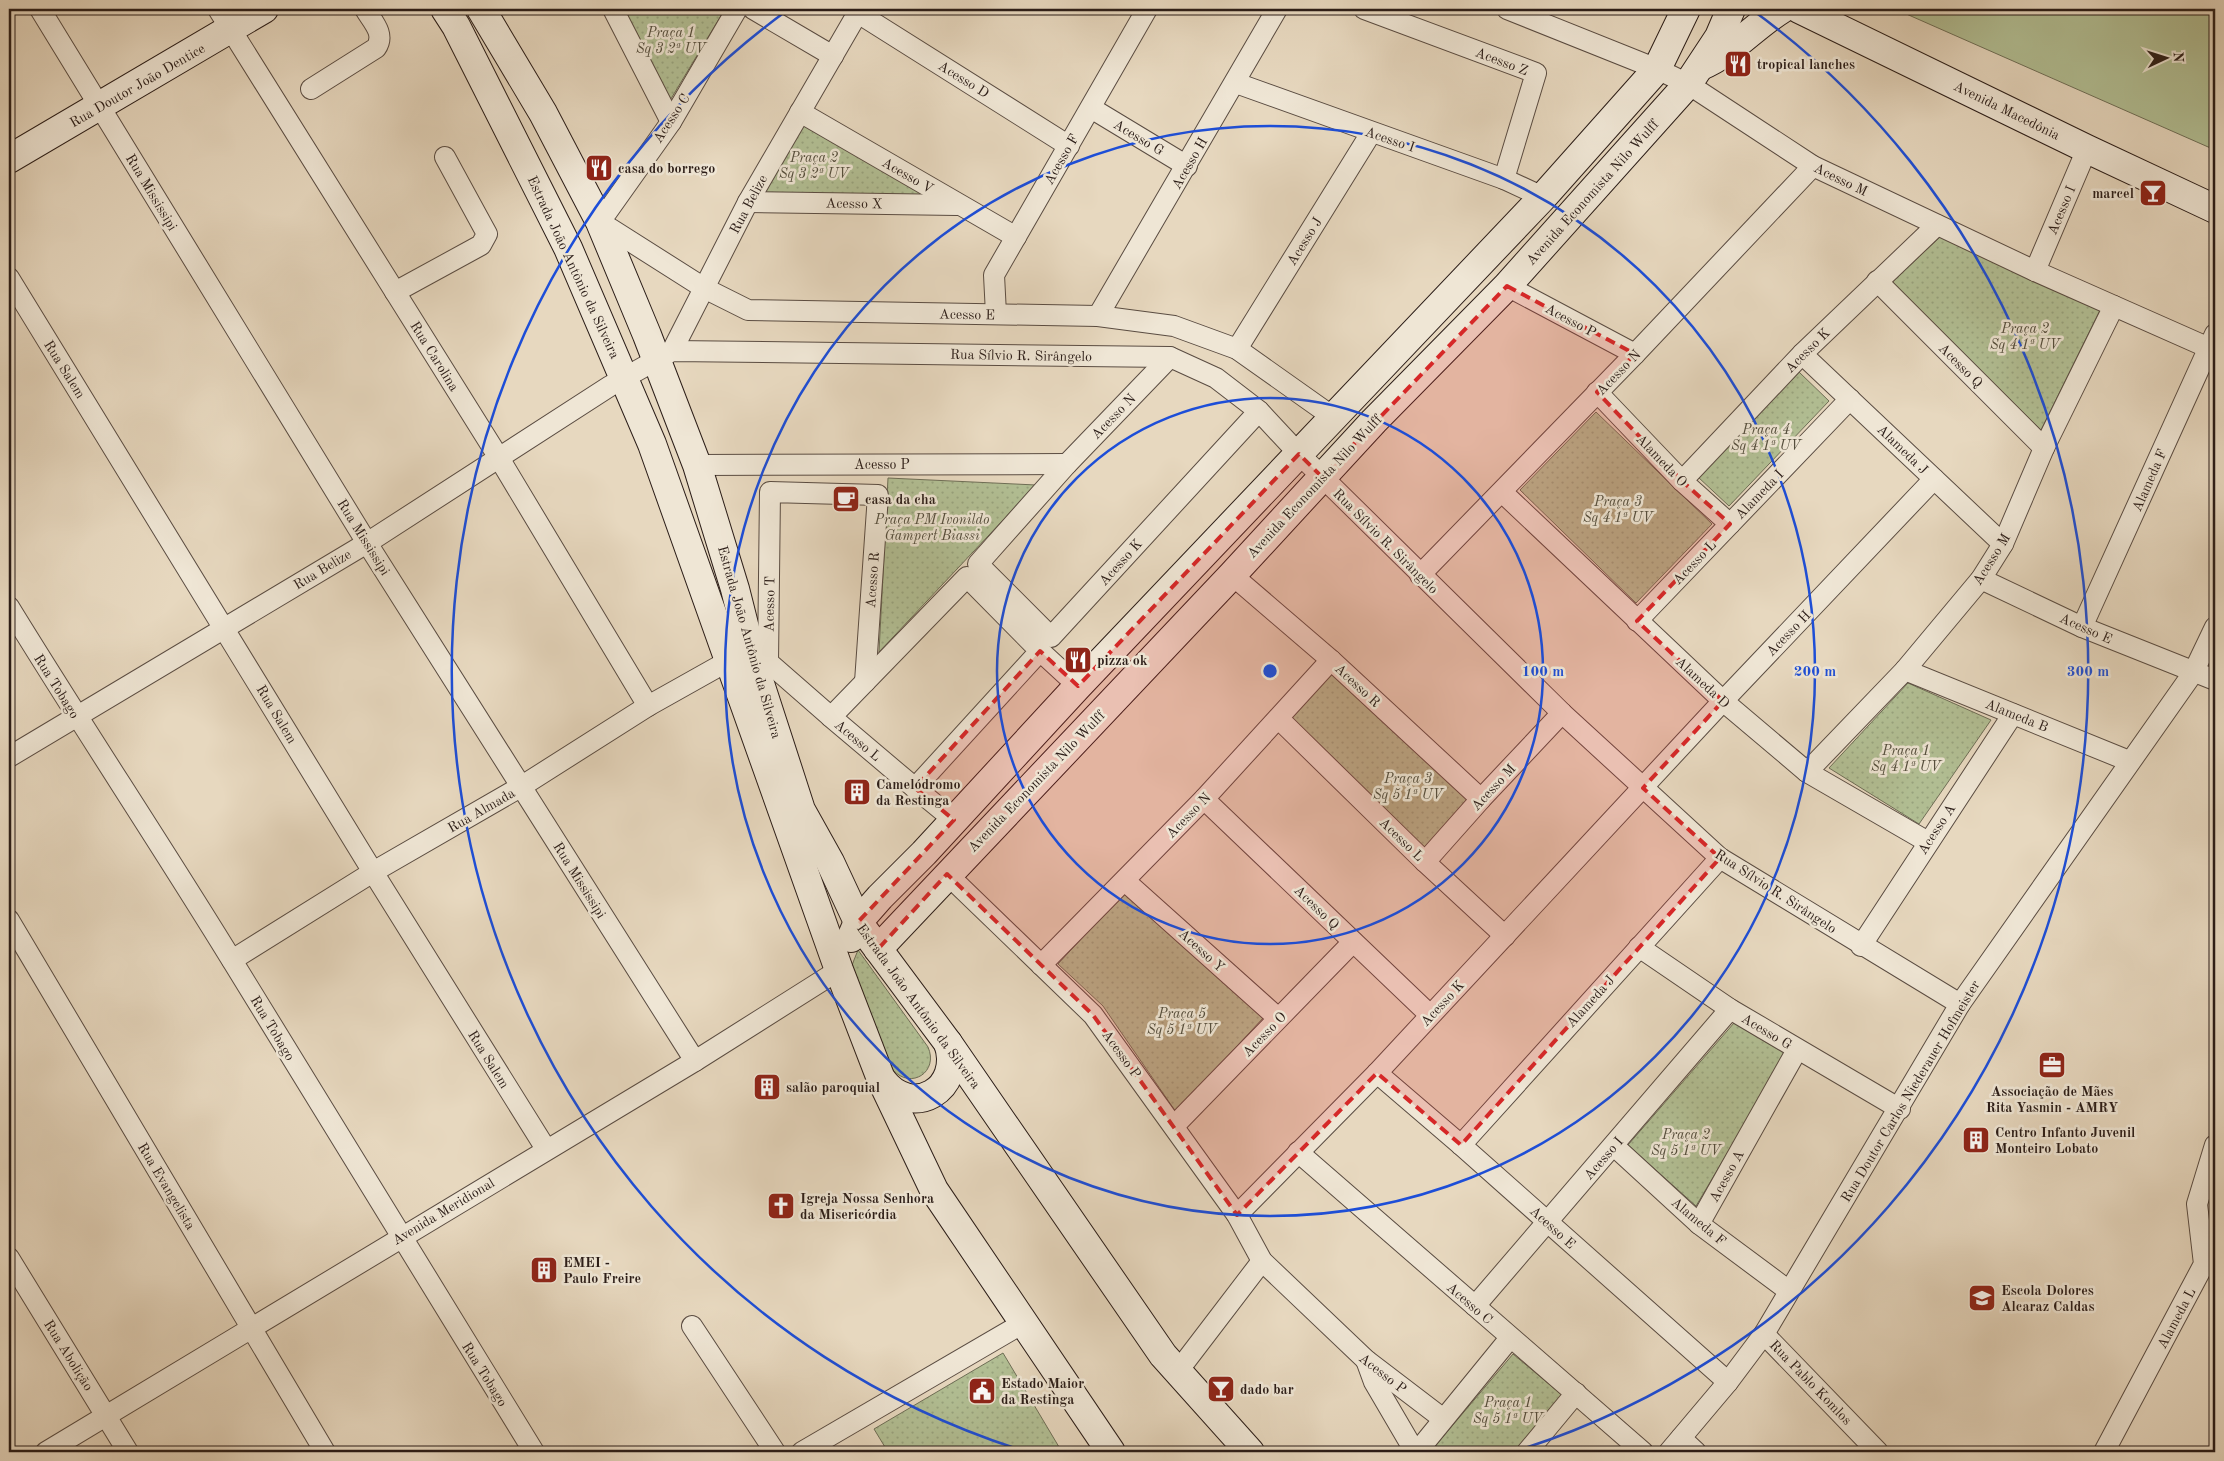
<svg xmlns="http://www.w3.org/2000/svg" width="2224" height="1461" viewBox="0 0 2224 1461" font-family="'Old Standard TT',serif">
	<defs>
		<pattern id="park-dots" width="8" height="8" patternUnits="userSpaceOnUse" patternTransform="scale(1.25)"><rect width="8" height="8" fill="#b2bf94"/><path d="M2 2h.1M6 6h.1" fill="none" stroke="#99a47f" stroke-width="1.8" stroke-linecap="round"/></pattern>
	</defs>
	<rect width="100%" height="100%" fill="#e7d8bf"/>
	<filter id="stains"><feTurbulence type="fractalNoise" baseFrequency=".004" numOctaves="4"/><feColorMatrix values="0 0 0 0 .2 0 0 0 0 .09 0 0 0 0 .02 0 0 0 .5 -.17"/></filter>
	<radialGradient id="worn" r=".72"><stop offset=".6" stop-color="#630" stop-opacity="0"/><stop offset="1" stop-color="#630" stop-opacity=".3"/></radialGradient>
	<polygon fill="#b2bf94" stroke="#6e6e56" points="1895,9 2215,9 2215,150"/>
	<g fill="url(#park-dots)" stroke="#6e6e56">
		<polygon points="622,9 725,9 669,102"/>
		<polygon points="802,125 930,197 764,194"/>
		<polygon points="1941,236 2100,310 2041,430 1891,283"/>
		<polygon points="1799,372 1829,401 1729,506 1698,477"/>
		<polygon points="1596,412 1712,524 1636,603 1520,490"/>
		<polygon points="888,478 1036,485 879,652"/>
		<polygon points="1332,673 1470,798 1425,848 1288,719"/>
		<polygon points="1908,683 1991,720 1919,824 1829,768"/>
		<polygon points="1125,891 1263,1018 1176,1112 1103,1006 1058,964"/>
		<path d="M858 950 928 1047C939 1072 911 1090 893 1070L850 970Z"/>
		<polygon points="1734,1023 1786,1054 1696,1206 1628,1145"/>
		<polygon points="1003,1353 1062,1452 888,1452 874,1429"/>
		<polygon points="1513,1354 1562,1395 1514,1452 1430,1452"/>
	</g>
	<g fill="none" stroke-linecap="round" stroke-linejoin="round">
		<g stroke="#5a4c42" stroke-width="22">
			<g id="street">
				<polyline points="40,9 367,543 695,1061"/>
				<polyline points="218,9 499,458 648,706"/>
				<polyline points="613,9 671,122"/>
				<polyline points="737,9 671,122 600,222 704,288 748,310 1098,316 1174,326 1237,349 1333,417"/>
				<polyline points="753,9 833,56"/>
				<polyline points="1364,9 1536,73 1504,179"/>
				<polyline points="1507,9 1657,69 1688,84 1813,166 2035,271 2209,348"/>
				<polyline points="858,13 1069,146"/>
				<polyline points="1236,83 1504,179 1543,197"/>
				<path d="M311 89 376 48C386 34 372 21 365 9"/>
				<polyline points="1091,108 1187,166"/>
				<polyline points="800,112 1016,237"/>
				<polyline points="748,202 957,205"/>
				<polyline points="2035,271 2087,149"/>
				<polyline points="9,278 373,872 546,1149"/>
				<polyline points="1877,281 2044,448"/>
				<polyline points="1507,286 1635,354"/>
				<polyline points="395,292 481,245 487,234 445,157"/>
				<polyline points="996,314 994,275 1147,9"/>
				<polyline points="1098,316 1277,9"/>
				<polyline points="1237,349 1371,133"/>
				<polyline points="672,351 748,202 860,9"/>
				<polyline points="1802,354 2003,544"/>
				<polyline points="1170,357 1067,464 978,564 1051,637 1259,411"/>
				<polyline points="1597,392 1682,481 1730,524"/>
				<polyline points="697,465 1067,464"/>
				<polyline points="1682,481 1802,354 1937,225"/>
				<polyline points="1502,492 1723,701 1807,772 1928,842"/>
				<polyline points="1232,575 1331,660 1481,799"/>
				<polyline points="1420,575 1635,354 1813,166"/>
				<polyline points="1981,579 2082,627 2215,680"/>
				<path d="M9 607C82 726 160 843 233 962 334 1125 433 1290 534 1452"/>
				<polyline points="1637,621 1850,399"/>
				<polyline points="2082,627 2215,334"/>
				<polyline points="1040,651 915,788 831,717 967,577 1040,651 1078,686"/>
				<polyline points="1905,670 2129,761"/>
				<polyline points="831,717 768,662 770,492 878,495 865,682"/>
				<polyline points="1279,719 1425,862 1505,936"/>
				<polyline points="9,757 367,543 610,386 672,351 1170,357 1216,378 1259,411 1299,454 1562,713 1720,858 1960,1004"/>
				<polyline points="1807,772 1905,670 1981,579 2003,544 2044,448 2114,306"/>
				<polyline points="915,788 954,820"/>
				<polyline points="1204,799 1430,1015"/>
				<polyline points="1425,862 1481,799 1562,713"/>
				<polyline points="947,874 1093,1015 1237,1215 1262,1261 1366,1360 1442,1418"/>
				<polyline points="1125,881 1278,1018"/>
				<polyline points="9,920 325,1452"/>
				<polyline points="1861,946 2013,714"/>
				<polyline points="1639,947 1730,1009 1900,1109"/>
				<polyline points="232,960 373,872 522,786 648,706 730,660"/>
				<polyline points="1041,965 1204,799 1331,660"/>
				<polyline points="1377,1073 1461,1145 1728,1382"/>
				<polyline points="1174,1126 1353,942"/>
				<polyline points="1461,1145 1720,858"/>
				<polyline points="1614,1146 1699,1224 1789,1291"/>
				<polyline points="1298,1152 1643,1452"/>
				<polyline points="1237,1215 1377,1073 1723,701 1934,479"/>
				<polyline points="1699,1224 1797,1050"/>
				<polyline points="9,1258 128,1452"/>
				<polyline points="1475,1306 1730,1009"/>
				<polyline points="692,1326 775,1452"/>
				<polyline points="1764,1334 1878,1452"/>
				<polyline points="1366,1360 1374,1382 1415,1452"/>
				<polyline points="1178,1371 1262,1261"/>
				<polyline points="1681,1438 1696,1452"/>
				<polyline points="46,1452 695,1061 839,970"/>
				<polyline points="802,1452 1025,1322"/>
				<polyline points="1417,1452 1510,1338"/>
				<polyline points="1527,1452 1576,1393"/>
				<polyline points="1669,1452 1728,1382 1764,1334 1960,1004 2193,673 2215,627"/>
				<polyline points="2104,1452 2204,1264 2197,1204 2215,1145"/>
			</g>
		</g>
		<g stroke="#2b1d18" stroke-width="30">
			<g id="secondary">
				<polyline points="445,9 456,26 568,248 652,444 839,970 881,1079 934,1190 1111,1452"/>
				<polyline points="481,9 543,113 600,222 647,335 697,465 735,589 755,668 801,810 830,862 858,922 948,1043 1163,1355 1250,1452"/>
				<polyline points="1799,9 2087,149 2215,209"/>
				<path d="M1701 66C1732 53 1753 27 1782 9"/>
				<polyline points="9,159 264,9"/>
				<polyline points="851,938 858,922 880,897 924,853 1078,686 1543,197 1657,69 1686,9"/>
				<polyline points="878,949 1232,575 1374,421 1507,286 1688,84 1719,37 1731,9"/>
				<path d="M882 1080C912 1120 964 1089 948 1043"/>
			</g>
		</g>
		<use href="#street" stroke="#efe6d5" stroke-width="20"/>
		<use href="#secondary" stroke="#efe6d5" stroke-width="28"/>
	</g>
	<path fill="#d62828" fill-opacity="0.2" stroke="#d62828" stroke-width="4" stroke-dasharray="10 6" stroke-linejoin="round" d="M1507 286 1635 354 1597 392 1682 481 1730 524 1637 621 1723 701 1643 788 1720 858 1461 1145 1377 1073 1237 1215 1093 1015 947 874 878 949 858 922 954 820 915 788 1040 651 1078 686 1299 454 1322 477Z"/>
	<g fill="none" stroke="#1d4ed8" stroke-width="2.5">
		<circle cx="1270" cy="671" r="273"/>
		<circle cx="1270" cy="671" r="545"/>
		<path d="M1024 1451A818 818 0 0 1 789 9M1751 9A818 818 0 0 1 1516 1451"/>
	</g>
	<defs>
		<g id="restaurant-square" transform="scale(1.4375)"><rect x="-9" y="-9" width="18" height="18" rx="4" fill="#8f2418" stroke="#efe6d5"/><path d="M-5-6h1v4h1v-4h1v4h1v-4h1v5L-1.5 .5V6h-2V.5L-5-1ZM5-6V6H3V1.5H1.5Q1.5-4 5-6Z" fill="#fff"/></g>
		<g id="bar-square" transform="scale(1.4375)"><rect x="-9" y="-9" width="18" height="18" rx="4" fill="#8f2418" stroke="#efe6d5"/><path d="M-6-5H6L.8 .8V4.5H3.5V6h-7V4.5H-.8V.8Z" fill="#fff"/></g>
		<g id="cafe-square" transform="scale(1.4375)"><rect x="-9" y="-9" width="18" height="18" rx="4" fill="#8f2418" stroke="#efe6d5"/><path d="M-5.5-4.5H6V0H3Q3 3.5 0 3.5H-2.5Q-5.5 3.5-5.5 0ZM3-3.2v2h1.7v-2ZM-6 4.5H4V6H-6Z" fill="#fff"/></g>
		<g id="building-square" transform="scale(1.4375)"><rect x="-9" y="-9" width="18" height="18" rx="4" fill="#8f2418" stroke="#efe6d5"/><path d="M-4-6H4V6H1V3H-1V6H-4ZM-2.5-4.3h1.7v1.8h-1.7ZM.8-4.3h1.7v1.8H.8ZM-2.5-1h1.7V.8h-1.7ZM.8-1h1.7V.8H.8Z" fill="#fff"/></g>
		<g id="office-square" transform="scale(1.4375)"><rect x="-9" y="-9" width="18" height="18" rx="4" fill="#8f2418" stroke="#efe6d5"/><path d="M-6-3h4V-5.5h4V-3h4V5H-6ZM-1-4.5V-3h2v-1.5ZM-6 0V1H6V0Z" fill="#fff"/></g>
		<g id="church-square" transform="scale(1.4375)"><rect x="-9" y="-9" width="18" height="18" rx="4" fill="#8f2418" stroke="#efe6d5"/><path d="M-1.2-6h2.4v3.5h3.3v2.4h-3.3V6h-2.4V-.1h-3.3v-2.4h3.3Z" fill="#fff"/></g>
		<g id="school-square" transform="scale(1.4375)"><rect x="-9" y="-9" width="18" height="18" rx="4" fill="#8f2418" stroke="#efe6d5"/><path d="M0-5L7-2L0 1L-7-2ZM-4 1L0 2.5L4 1V4Q0 6-4 4Z" fill="#fff"/></g>
		<g id="civic-square" transform="scale(1.4375)"><rect x="-9" y="-9" width="18" height="18" rx="4" fill="#8f2418" stroke="#efe6d5"/><path d="M-.6-6.5H3V-4.5H.6V-3L4-1V1h2V6H-6V1h2V-1L-.6-3ZM-1.2 2.5V6h2.4V2.5Z" fill="#fff"/></g>
	</defs>
	<g fill-rule="evenodd">
		<use href="#restaurant-square" x="1738" y="64"/>
		<use href="#restaurant-square" x="599" y="168"/>
		<use href="#bar-square" x="2153" y="193"/>
		<use href="#cafe-square" x="846" y="499"/>
		<use href="#restaurant-square" x="1078" y="660"/>
		<use href="#building-square" x="857" y="792"/>
		<use href="#office-square" x="2052" y="1065"/>
		<use href="#building-square" x="767" y="1087"/>
		<use href="#building-square" x="1976" y="1140"/>
		<use href="#church-square" x="781" y="1206"/>
		<use href="#building-square" x="544" y="1270"/>
		<use href="#school-square" x="1982" y="1298"/>
		<use href="#bar-square" x="1221" y="1389"/>
		<use href="#civic-square" x="982" y="1391"/>
	</g>
	<g text-anchor="middle" stroke-width="5" stroke-linejoin="round" paint-order="stroke">
		<g font-size="14" font-style="italic" fill="#544e3d" stroke="#efe6d5">
			<text x="671" y="37">Praça 1<tspan x="671" dy="16">Sq 3 2ª UV</tspan></text>
			<text x="814" y="162">Praça 2<tspan x="814" dy="16">Sq 3 2ª UV</tspan></text>
			<text x="2025" y="333">Praça 2<tspan x="2025" dy="16">Sq 4 1ª UV</tspan></text>
			<text x="1766" y="434">Praça 4<tspan x="1766" dy="16">Sq 4 1ª UV</tspan></text>
			<text x="1618" y="506">Praça 3<tspan x="1618" dy="16">Sq 4 1ª UV</tspan></text>
			<text x="932" y="524">Praça PM Ivonildo<tspan x="932" dy="16">Gampert Biassi</tspan></text>
			<text x="1906" y="755">Praça 1<tspan x="1906" dy="16">Sq 4 1ª UV</tspan></text>
			<text x="1408" y="783">Praça 3<tspan x="1408" dy="16">Sq 5 1ª UV</tspan></text>
			<text x="1182" y="1018">Praça 5<tspan x="1182" dy="16">Sq 5 1ª UV</tspan></text>
			<text x="1686" y="1139">Praça 2<tspan x="1686" dy="16">Sq 5 1ª UV</tspan></text>
			<text x="1508" y="1407">Praça 1<tspan x="1508" dy="16">Sq 5 1ª UV</tspan></text>
		</g>
		<g font-size="14" fill="#2b1d18" stroke="#efe6d5">
			<text transform="translate(1502 61) rotate(21)" y="5">Acesso Z</text>
			<text transform="translate(964 79) rotate(32)" y="5">Acesso D</text>
			<text transform="translate(137 85) rotate(-30)" y="5">Rua Doutor João Dentice</text>
			<text transform="translate(2007 110) rotate(26)" y="5">Avenida Macedônia</text>
			<text transform="translate(671 118) rotate(-57)" y="5">Acesso C</text>
			<text transform="translate(1139 137) rotate(31)" y="5">Acesso G</text>
			<text transform="translate(1390 139) rotate(19)" y="5">Acesso I</text>
			<text transform="translate(1061 159) rotate(-60)" y="5">Acesso F</text>
			<text transform="translate(1189 163) rotate(-60)" y="5">Acesso H</text>
			<text transform="translate(908 175) rotate(30)" y="5">Acesso V</text>
			<text transform="translate(1841 179) rotate(26)" y="5">Acesso M</text>
			<text transform="translate(152 192) rotate(59)" y="5">Rua Mississipi</text>
			<text transform="translate(1592 192) rotate(-48)" y="5">Avenida Economista Nilo Wulff</text>
			<text transform="translate(854 203) rotate(1)" y="5">Acesso X</text>
			<text transform="translate(748 204) rotate(-62)" y="5">Rua Belize</text>
			<text transform="translate(2061 210) rotate(-67)" y="5">Acesso I</text>
			<text transform="translate(1304 241) rotate(-58)" y="5">Acesso J</text>
			<text transform="translate(574 267) rotate(65)" y="5">Estrada João Antônio da Silveira</text>
			<text transform="translate(967 314) rotate(1)" y="5">Acesso E</text>
			<text transform="translate(1571 320) rotate(28)" y="5">Acesso P</text>
			<text transform="translate(1807 350) rotate(-45)" y="5">Acesso K</text>
			<text transform="translate(1021 355) rotate(1)" y="5">Rua Sílvio R. Sirângelo</text>
			<text transform="translate(435 356) rotate(58)" y="5">Rua Carolina</text>
			<text transform="translate(1961 365) rotate(45)" y="5">Acesso Q</text>
			<text transform="translate(65 369) rotate(58)" y="5">Rua Salem</text>
			<text transform="translate(1618 372) rotate(-46)" y="5">Acesso N</text>
			<text transform="translate(1113 416) rotate(-46)" y="5">Acesso N</text>
			<text transform="translate(1903 449) rotate(44)" y="5">Alameda J</text>
			<text transform="translate(1662 460) rotate(46)" y="5">Alameda O</text>
			<text x="882" y="469">Acesso P</text>
			<text transform="translate(2149 480) rotate(-66)" y="5">Alameda F</text>
			<text transform="translate(1314 486) rotate(-47)" y="5">Avenida Economista Nilo Wulff</text>
			<text transform="translate(1759 494) rotate(-46)" y="5">Alameda I</text>
			<text transform="translate(364 537) rotate(58)" y="5">Rua Mississipi</text>
			<text transform="translate(1386 541) rotate(45)" y="5">Rua Sílvio R. Sirângelo</text>
			<text transform="translate(1991 559) rotate(-58)" y="5">Acesso M</text>
			<text transform="translate(1120 562) rotate(-48)" y="5">Acesso K</text>
			<text transform="translate(1694 562) rotate(-46)" y="5">Acesso L</text>
			<text transform="translate(322 569) rotate(-31)" y="5">Rua Belize</text>
			<text transform="translate(872 580) rotate(-86)" y="5">Acesso R</text>
			<text transform="translate(769 604) rotate(-89)" y="5">Acesso T</text>
			<text transform="translate(2086 628) rotate(24)" y="5">Acesso E</text>
			<text transform="translate(1788 633) rotate(-46)" y="5">Acesso H</text>
			<text transform="translate(750 642) rotate(74)" y="5">Estrada João Antônio da Silveira</text>
			<text transform="translate(1703 682) rotate(43)" y="5">Alameda D</text>
			<text transform="translate(1358 685) rotate(43)" y="5">Acesso R</text>
			<text transform="translate(57 686) rotate(58)" y="5">Rua Tobago</text>
			<text transform="translate(277 714) rotate(59)" y="5">Rua Salem</text>
			<text transform="translate(2017 715) rotate(22)" y="5">Alameda B</text>
			<text transform="translate(858 740) rotate(40)" y="5">Acesso L</text>
			<text transform="translate(1036 781) rotate(-46)" y="5">Avenida Economista Nilo Wulff</text>
			<text transform="translate(1493 787) rotate(-47)" y="5">Acesso M</text>
			<text transform="translate(481 810) rotate(-30)" y="5">Rua Almada</text>
			<text transform="translate(1188 815) rotate(-46)" y="5">Acesso N</text>
			<text transform="translate(1936 829) rotate(-57)" y="5">Acesso A</text>
			<text transform="translate(1402 839) rotate(44)" y="5">Acesso L</text>
			<text transform="translate(580 880) rotate(58)" y="5">Rua Mississipi</text>
			<text transform="translate(1776 891) rotate(33)" y="5">Rua Sílvio R. Sirângelo</text>
			<text transform="translate(1317 907) rotate(44)" y="5">Acesso Q</text>
			<text transform="translate(1202 950) rotate(42)" y="5">Acesso Y</text>
			<text transform="translate(1590 1001) rotate(-48)" y="5">Alameda J</text>
			<text transform="translate(1442 1003) rotate(-47)" y="5">Acesso K</text>
			<text transform="translate(919 1006) rotate(54)" y="5">Estrada João Antônio da Silveira</text>
			<text transform="translate(273 1028) rotate(59)" y="5">Rua Tobago</text>
			<text transform="translate(1767 1031) rotate(31)" y="5">Acesso G</text>
			<text transform="translate(1264 1034) rotate(-46)" y="5">Acesso O</text>
			<text transform="translate(1122 1054) rotate(54)" y="5">Acesso P</text>
			<text transform="translate(489 1059) rotate(58)" y="5">Rua Salem</text>
			<text transform="translate(1910 1091) rotate(-59)" y="5">Rua Doutor Carlos Niederauer Hofmeister</text>
			<text transform="translate(1603 1158) rotate(-49)" y="5">Acesso I</text>
			<text transform="translate(1726 1176) rotate(-61)" y="5">Acesso A</text>
			<text transform="translate(167 1186) rotate(59)" y="5">Rua Evangelista</text>
			<text transform="translate(443 1211) rotate(-31)" y="5">Avenida Meridional</text>
			<text transform="translate(1699 1221) rotate(40)" y="5">Alameda F</text>
			<text transform="translate(1553 1227) rotate(42)" y="5">Acesso E</text>
			<text transform="translate(1470 1303) rotate(41)" y="5">Acesso C</text>
			<text transform="translate(2176 1318) rotate(-62)" y="5">Alameda L</text>
			<text transform="translate(69 1355) rotate(58)" y="5">Rua Abolição</text>
			<text transform="translate(1383 1373) rotate(38)" y="5">Acesso P</text>
			<text transform="translate(485 1374) rotate(58)" y="5">Rua Tobago</text>
			<text transform="translate(1811 1382) rotate(46)" y="5">Rua Pablo Komlos</text>
		</g>
		<g font-size="14" font-weight="bold" fill="#2b1d18" stroke="#efe6d5" text-anchor="start">
			<text x="1757" y="69">tropical lanches</text>
			<text x="618" y="173">casa do borrego</text>
			<text x="2134" y="198" text-anchor="end">marcel</text>
			<text x="865" y="504">casa da cha</text>
			<text x="1097" y="665">pizza ok</text>
			<text x="876" y="789">Camelódromo<tspan x="876" dy="16">da Restinga</tspan></text>
			<text x="786" y="1092">salão paroquial</text>
			<text x="2052" y="1096" text-anchor="middle">Associação de Mães<tspan x="2052" dy="16">Rita Yasmin - AMRY</tspan></text>
			<text x="1995" y="1137">Centro Infanto Juvenil<tspan x="1995" dy="16">Monteiro Lobato</tspan></text>
			<text x="800" y="1203">Igreja Nossa Senhora<tspan x="800" dy="16">da Misericórdia</tspan></text>
			<text x="563" y="1267">EMEI -<tspan x="563" dy="16">Paulo Freire</tspan></text>
			<text x="2001" y="1295">Escola Dolores<tspan x="2001" dy="16">Alcaraz Caldas</tspan></text>
			<text x="1001" y="1388">Estado Maior<tspan x="1001" dy="16">da Restinga</tspan></text>
			<text x="1240" y="1394">dado bar</text>
		</g>
	</g>
	<circle cx="1270" cy="671" r="8" fill="#1d4ed8" stroke="#efe6d5" stroke-width="2.5"/>
	<g font-size="15" text-anchor="middle" font-weight="bold" fill="#1d4ed8" stroke="#efe6d5" stroke-width="5" stroke-linejoin="round" paint-order="stroke">
		<text x="1543" y="676">100 m</text>
		<text x="1815" y="676">200 m</text>
		<text x="2088" y="676">300 m</text>
	</g>
	<rect width="2224" height="1461" fill="none" stroke="#e7d8bf" stroke-width="30"/>
	<rect x="10" y="10" width="2204" height="1441" fill="none" stroke="#2b1d18" stroke-width="2.5"/>
	<rect x="15" y="15" width="2194" height="1431" fill="none" stroke="#2b1d18"/>
	<g transform="translate(2166 58) rotate(86)" stroke="#efe6d5" stroke-width="4" paint-order="stroke">
	<path d="M0-4L9 19L0 12L-9 19Z" fill="#2b1d18"/>
	<text y="-8" font-size="14" font-weight="bold" text-anchor="middle" fill="#2b1d18">N</text>
	</g>
	<rect width="100%" height="100%" filter="url(#stains)"/>
	<rect width="100%" height="100%" fill="url(#worn)"/>
</svg>
